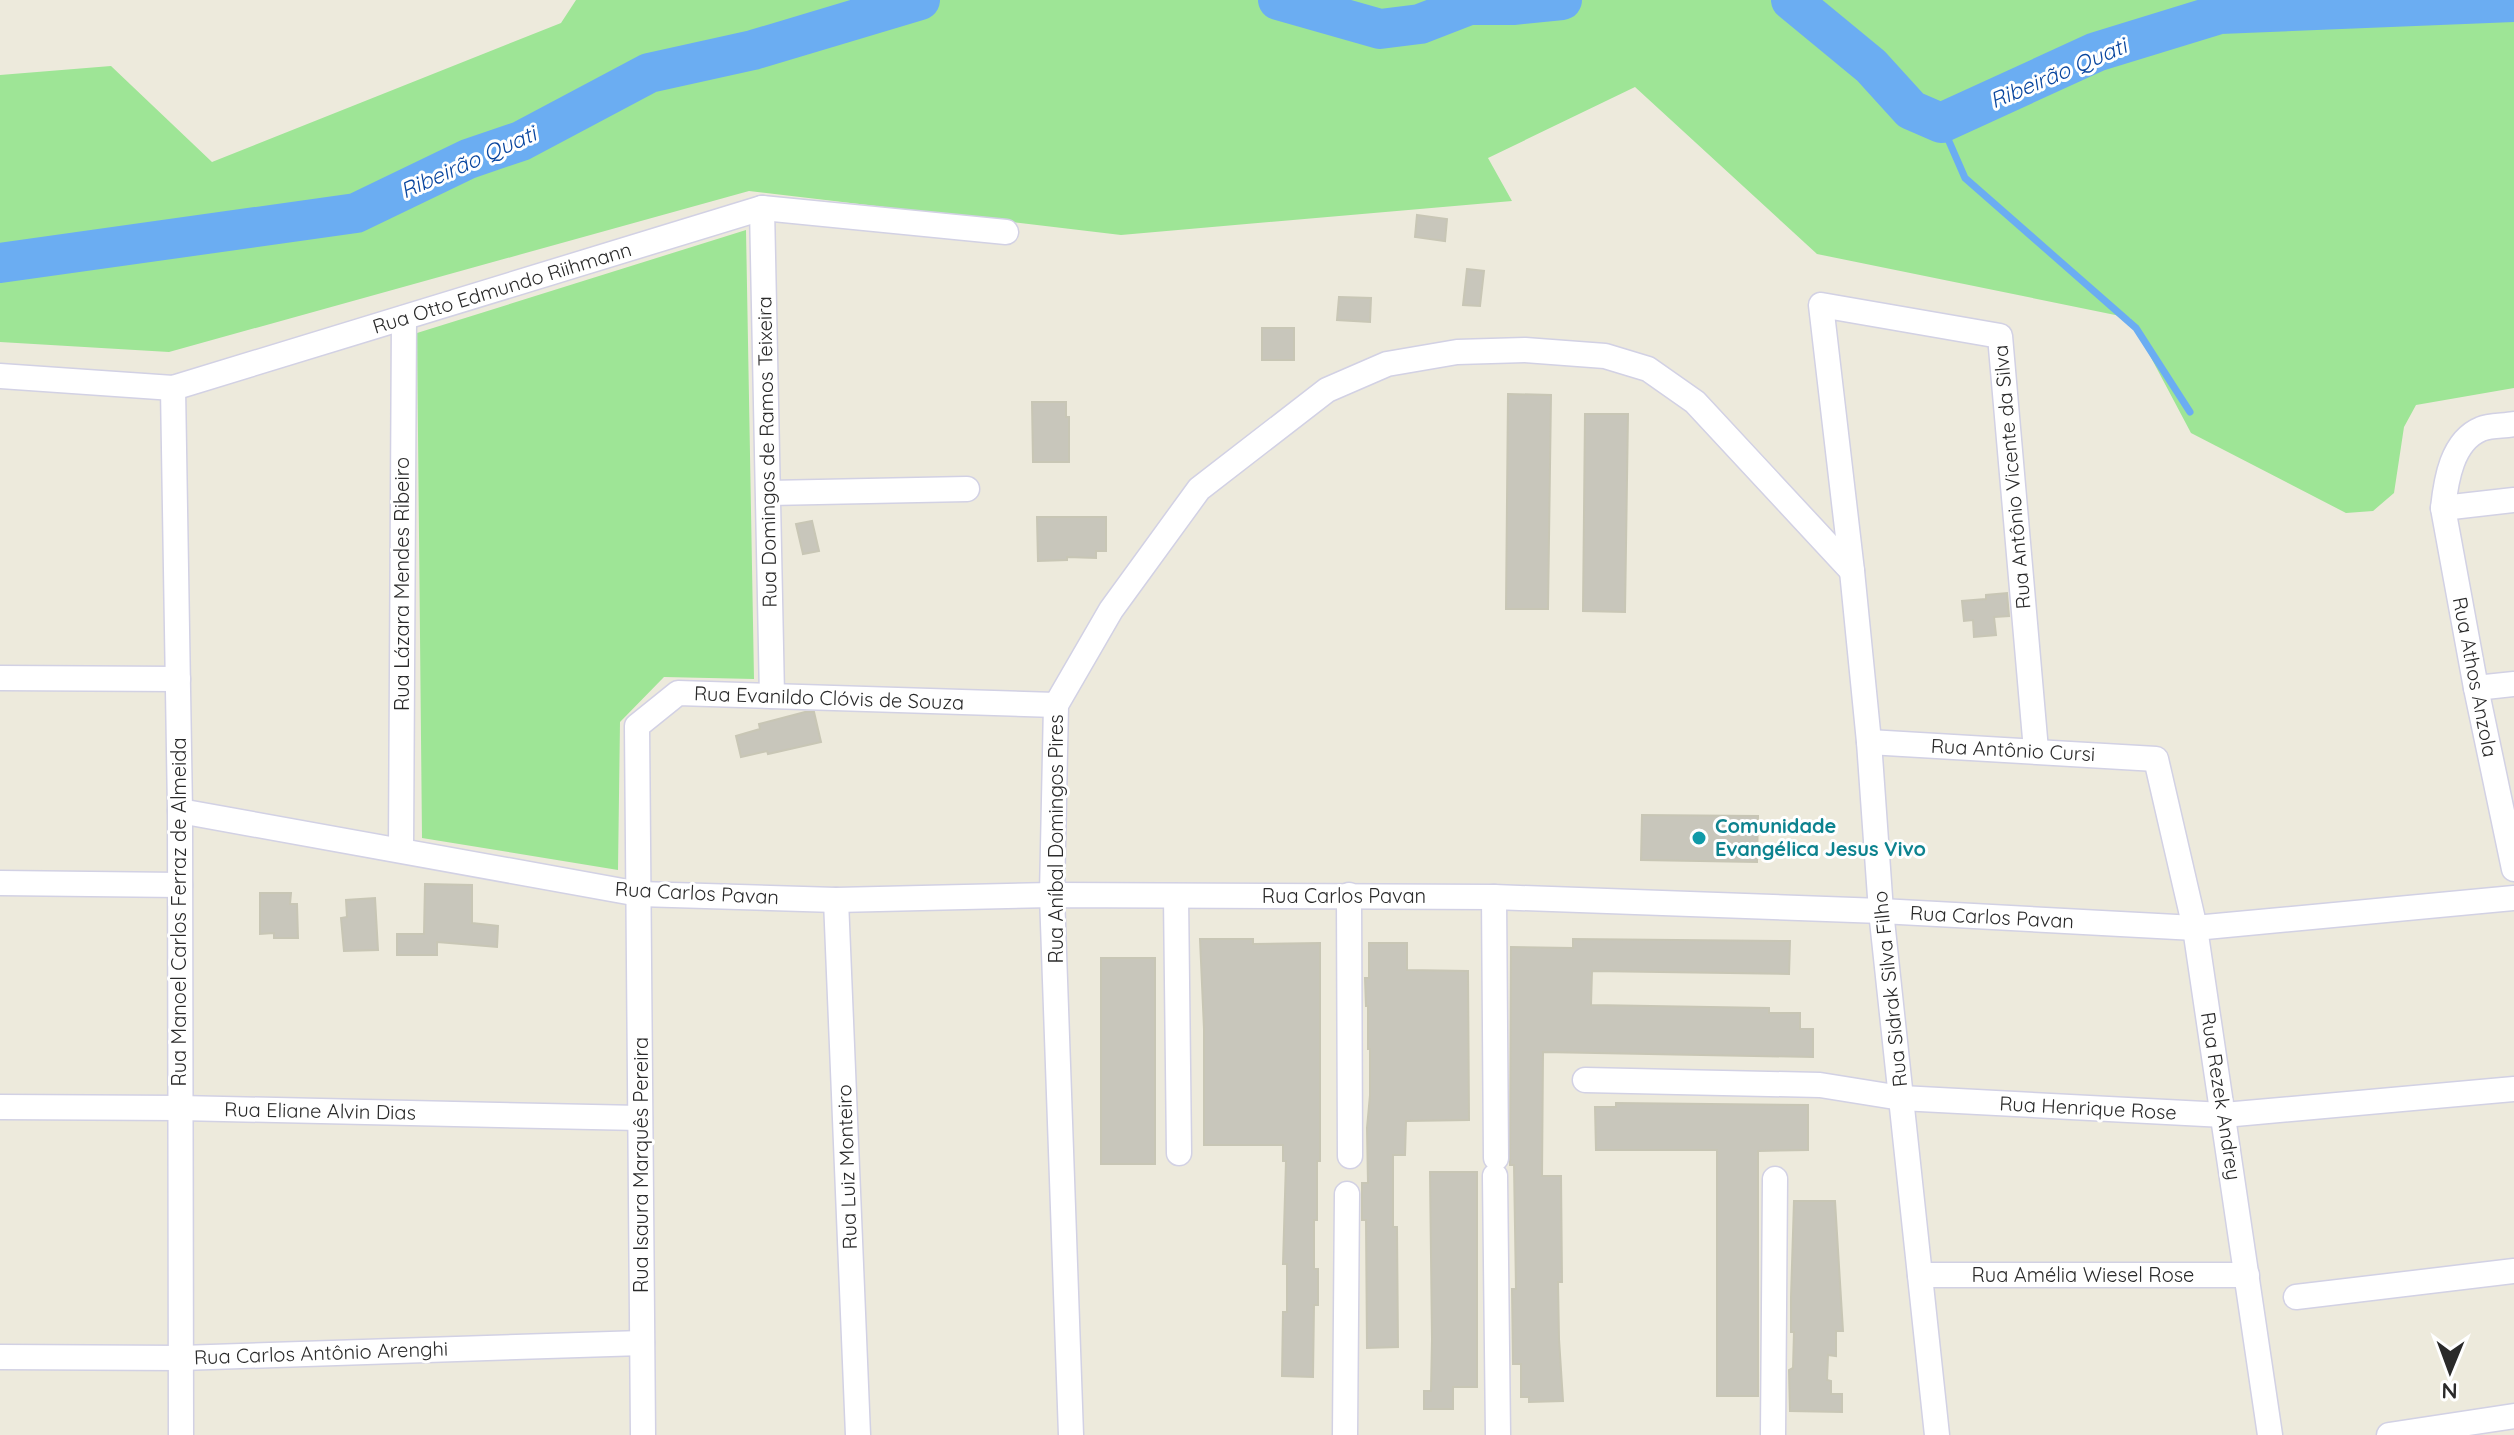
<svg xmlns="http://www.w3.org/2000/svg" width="2514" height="1435" viewBox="0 0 2514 1435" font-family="Quicksand,sans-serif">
	<rect width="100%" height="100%" fill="#edeadc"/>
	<g fill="#9ee596">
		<polygon points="576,0 2514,0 2514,388 2416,405 2404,427 2394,493 2373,511 2346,513 2191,433 2130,318 1817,254 1635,87 1488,158 1512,201 1121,235 749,191 169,352 0,342 0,75 111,66 212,162 561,23"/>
		<polygon points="746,230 754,679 664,677 620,722 618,870 422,838 417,333"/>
	</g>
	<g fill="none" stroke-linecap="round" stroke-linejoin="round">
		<polyline stroke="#6badf2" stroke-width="7" points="1941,123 1965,178 2136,328 2190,412"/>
		<g stroke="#6badf2" stroke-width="40">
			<polyline points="1278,0 1380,29 1420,24 1469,5 1513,5 1562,0"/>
			<polyline points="1791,0 1871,66 1911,110 1941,123 2096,52 2220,14 2514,2"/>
			<polyline points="0,263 356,213 468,159 521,141 649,73 753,50 920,0"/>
		</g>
	</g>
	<g fill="#c8c6bb" stroke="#c8c6b5" stroke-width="2">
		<polygon points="1417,215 1447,219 1445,241 1415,237"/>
		<polygon points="1467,269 1484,271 1480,306 1463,305"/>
		<polygon points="1339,297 1371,298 1370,322 1337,320"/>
		<rect x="1262" y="328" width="32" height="32"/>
		<polygon points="1508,394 1551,395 1548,609 1506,609"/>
		<polygon points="1032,402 1066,402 1066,417 1069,417 1069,462 1033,462"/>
		<polygon points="1585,414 1628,414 1625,612 1583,611"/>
		<polygon points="1037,517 1106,517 1106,551 1096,551 1096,558 1067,557 1067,560 1038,561"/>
		<polygon points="812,521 819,551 803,554 796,524"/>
		<polygon points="2007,593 2009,616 1994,617 1996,635 1974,637 1973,620 1964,621 1962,601 1986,599 1986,595"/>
		<polygon points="805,712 814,712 821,742 768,754 767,751 741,757 736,736 760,729 759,724"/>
		<polygon points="1642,815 1758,816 1757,862 1641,860"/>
		<polygon points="425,884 472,885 472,923 498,926 497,947 437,942 437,955 397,955 397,934 424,934"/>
		<polygon points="260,893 291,893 290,904 297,904 298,938 274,938 274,933 260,934"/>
		<polygon points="375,898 378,950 344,951 341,918 347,917 346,900"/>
		<polygon points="1200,939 1253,939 1253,944 1320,943 1320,1161 1317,1161 1317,1220 1314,1220 1314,1269 1318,1269 1318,1305 1314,1305 1313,1377 1282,1376 1283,1312 1287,1312 1287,1264 1283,1264 1286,1161 1283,1161 1283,1145 1204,1145 1204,1029"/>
		<polygon points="1573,939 1790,941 1789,974 1592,971 1591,1005 1769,1008 1769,1013 1800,1013 1800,1029 1813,1029 1813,1057 1543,1052 1542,1176 1561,1176 1562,1282 1558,1282 1559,1339 1563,1401 1529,1402 1529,1397 1521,1397 1521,1364 1513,1364 1512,1289 1516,1289 1514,1165 1510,1165 1511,947 1573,948"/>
		<polygon points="1369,943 1407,943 1407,970 1468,971 1469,1120 1406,1121 1405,1155 1393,1155 1393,1227 1397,1227 1398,1347 1367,1348 1366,1220 1362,1220 1362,1183 1368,1183 1367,1128 1370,1095 1370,1049 1368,1049 1368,1006 1366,1006 1365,978 1369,978"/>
		<rect x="1101" y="958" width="54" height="206"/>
		<polygon points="1616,1103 1808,1105 1808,1150 1758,1151 1758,1396 1717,1396 1717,1150 1596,1150 1595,1107 1616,1107"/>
		<polygon points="1430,1172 1477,1172 1477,1387 1453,1387 1453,1409 1424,1409 1424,1391 1431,1391 1432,1339"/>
		<polygon points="1794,1201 1835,1201 1843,1331 1836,1331 1836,1356 1828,1355 1827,1380 1831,1381 1831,1394 1842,1394 1842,1412 1790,1411 1789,1370 1793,1368 1794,1332 1791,1332 1791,1297"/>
	</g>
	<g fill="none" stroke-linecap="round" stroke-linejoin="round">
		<g stroke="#d2d1e4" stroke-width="27">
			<g id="minor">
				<polyline points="762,208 772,696"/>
				<polyline points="0,376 173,388 762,208 1006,232"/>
				<polyline points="173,388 180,811 181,1435"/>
				<path d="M2514 424C2504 426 2490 425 2481 429 2452 441 2446 480 2443 508L2476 688 2514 869"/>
				<polyline points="769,493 967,489"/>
				<polyline points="2443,508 2514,500"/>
				<polyline points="0,678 178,679"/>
				<polyline points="2476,688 2514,684"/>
				<polyline points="1869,742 2156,759 2195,928 2270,1435"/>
				<polyline points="180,811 639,894 836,900 1052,895 1494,897 1881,911 2195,928 2514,898"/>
				<polyline points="401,850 404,318"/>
				<polyline points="0,883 180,885"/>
				<polyline points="1349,895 1350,1156"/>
				<polyline points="1176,896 1179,1153"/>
				<polyline points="1494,897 1496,1158"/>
				<polyline points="836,900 858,1435"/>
				<polyline points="1585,1080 1820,1085 1901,1098 2224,1115 2514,1089"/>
				<polyline points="0,1107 180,1108 640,1118"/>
				<polyline points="1495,1176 1498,1435"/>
				<polyline points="1920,1275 2247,1275"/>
				<polyline points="2296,1297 2514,1271"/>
				<polyline points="0,1357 181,1358 642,1343"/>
				<polyline points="643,1435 637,726 678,693 1056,705"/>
				<polyline points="1071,1435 1052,895 1056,705 1111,610 1199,489 1327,390 1387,364 1457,352 1525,350 1605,356 1648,369 1695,402 1852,571"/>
				<polyline points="1345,1435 1347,1194"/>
				<polyline points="1773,1435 1775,1179"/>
				<polyline points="1937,1435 1881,911 1869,742 1852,571 1821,305 2000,336 2036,750"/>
				<polyline points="2389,1435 2514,1416"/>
			</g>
		</g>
		<use href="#minor" stroke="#fff" stroke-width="24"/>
	</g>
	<circle fill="#0f9aa8" stroke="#fff" stroke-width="3" cx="1699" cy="838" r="8"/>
	<g text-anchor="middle" stroke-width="6" stroke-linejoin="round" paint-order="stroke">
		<g font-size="20" fill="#2a2a2a" stroke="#fff">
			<text transform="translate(502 288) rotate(-17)" y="7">Rua Otto Edmundo Riihmann</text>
			<text transform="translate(767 452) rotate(-91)" y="7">Rua Domingos de Ramos Teixeira</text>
			<text transform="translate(2012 477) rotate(-95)" y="7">Rua Antônio Vicente da Silva</text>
			<text transform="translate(402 584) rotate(-90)" y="7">Rua Lázara Mendes Ribeiro</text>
			<text transform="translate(2475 677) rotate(79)" y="7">Rua Athos Anzola</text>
			<text transform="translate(829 698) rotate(2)" y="7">Rua Evanildo Clóvis de Souza</text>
			<text transform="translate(2013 750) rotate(3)" y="7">Rua Antônio Cursi</text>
			<text transform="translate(1056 839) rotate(-90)" y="7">Rua Aníbal Domingos Pires</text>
			<text transform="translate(697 893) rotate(3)" y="7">Rua Carlos Pavan</text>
			<text x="1344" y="903">Rua Carlos Pavan</text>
			<text transform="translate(179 912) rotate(-90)" y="7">Rua Manoel Carlos Ferraz de Almeida</text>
			<text transform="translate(1992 917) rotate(3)" y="7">Rua Carlos Pavan</text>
			<text transform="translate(1890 989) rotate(-96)" y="7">Rua Sidrak Silva Filho</text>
			<text transform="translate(2221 1096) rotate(81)" y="7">Rua Rezek Andrey</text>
			<text transform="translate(2088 1108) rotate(3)" y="7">Rua Henrique Rose</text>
			<text transform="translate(320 1111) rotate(1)" y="7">Rua Eliane Alvin Dias</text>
			<text transform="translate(641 1165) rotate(-90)" y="7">Rua Isaura Marquês Pereira</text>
			<text transform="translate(847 1167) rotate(-92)" y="7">Rua Luiz Monteiro</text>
			<text x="2083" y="1282">Rua Amélia Wiesel Rose</text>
			<text transform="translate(321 1353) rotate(-2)" y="7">Rua Carlos Antônio Arenghi</text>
		</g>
		<g font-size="20" font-weight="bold" fill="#0d838f" stroke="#fff" text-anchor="start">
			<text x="1715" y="833">Comunidade<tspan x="1715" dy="23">Evangélica Jesus Vivo</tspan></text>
		</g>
		<g font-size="22" font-style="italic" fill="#09469f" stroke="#fff">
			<text transform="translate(2058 73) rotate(-23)" y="8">Ribeirão Quati</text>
			<text transform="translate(468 162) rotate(-24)" y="8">Ribeirão Quati</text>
		</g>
	</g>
	<g transform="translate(2450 1371) rotate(181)" stroke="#ffffff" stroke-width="6" paint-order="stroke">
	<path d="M0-6L14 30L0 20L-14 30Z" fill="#2a2a2a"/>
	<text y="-12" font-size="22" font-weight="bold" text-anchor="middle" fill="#2a2a2a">N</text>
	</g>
</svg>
